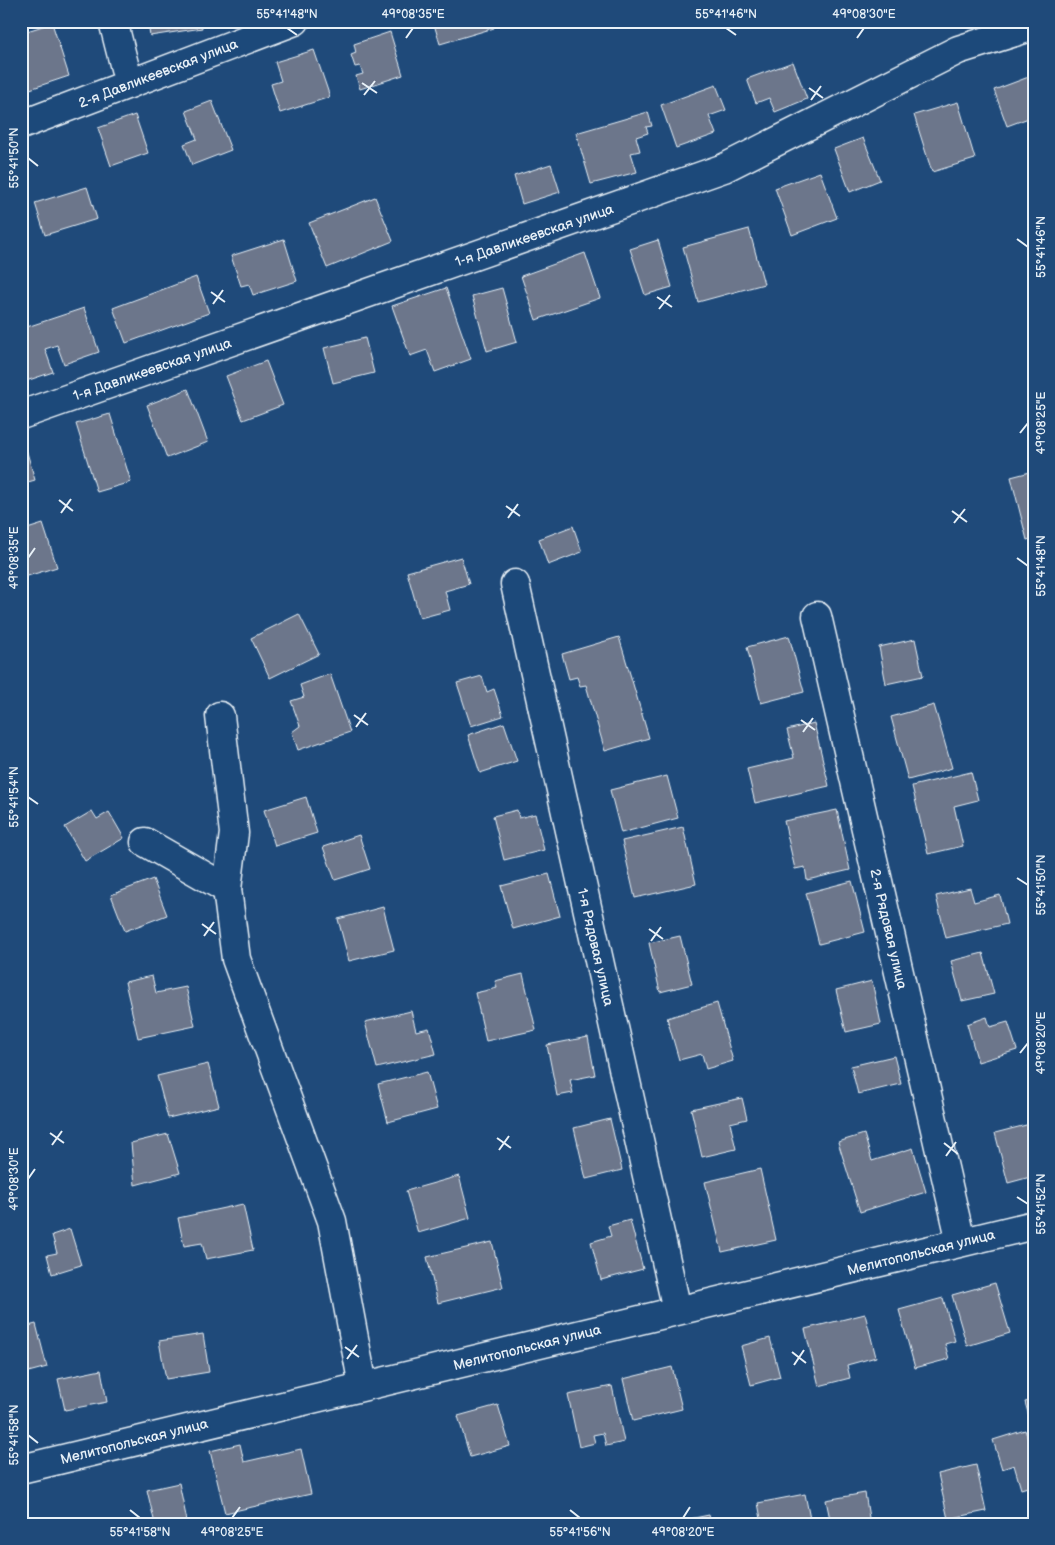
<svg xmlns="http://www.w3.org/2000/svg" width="1055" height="1545" viewBox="0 0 1055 1545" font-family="'Balsamiq Sans',sans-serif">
	<rect width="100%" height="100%" fill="#1f4a7a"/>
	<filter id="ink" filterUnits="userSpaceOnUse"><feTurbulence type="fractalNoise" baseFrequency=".02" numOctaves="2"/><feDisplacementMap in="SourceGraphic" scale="10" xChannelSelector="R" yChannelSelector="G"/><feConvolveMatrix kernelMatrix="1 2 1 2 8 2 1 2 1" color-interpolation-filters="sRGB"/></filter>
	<g filter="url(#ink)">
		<g fill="#6c768b" stroke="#e8f1f8">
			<polygon points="148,21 201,21 202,28 150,36"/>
			<polygon points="433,21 492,21 494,28 440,44"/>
			<polygon points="572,21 597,21 573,27"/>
			<polygon points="52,23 69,76 21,92 21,33"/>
			<polygon points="390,32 403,75 360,89 356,76 363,74 360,66 355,67 351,55 356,53 354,44"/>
			<polygon points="314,50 330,97 280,113 271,84 281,81 275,62"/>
			<polygon points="793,62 807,99 775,112 769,98 756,103 747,79"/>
			<polygon points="1034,75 1034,116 1007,126 994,90"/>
			<polygon points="716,85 726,110 709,116 716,134 676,148 661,105"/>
			<polygon points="212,101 231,150 192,165 184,144 197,139 186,111"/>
			<polygon points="958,102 975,159 932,172 914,115"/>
			<polygon points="648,112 652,126 646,127 648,133 636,137 640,151 631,153 637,172 591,184 576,133"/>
			<polygon points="135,115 148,153 111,166 98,128"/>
			<polygon points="863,138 880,180 850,192 834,149"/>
			<polygon points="551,164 560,192 522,204 514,176"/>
			<polygon points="820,172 837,218 792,235 775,188"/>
			<polygon points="87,187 97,219 45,235 35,203"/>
			<polygon points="375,197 393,241 327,268 309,223"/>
			<polygon points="749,229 764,284 698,302 683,247"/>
			<polygon points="284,239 297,281 253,295 249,284 241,286 231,256"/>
			<polygon points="658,240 672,287 645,295 630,249"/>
			<polygon points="585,253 600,298 536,320 521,276"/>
			<polygon points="196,277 209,313 126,343 113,308"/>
			<polygon points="446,288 471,359 435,372 427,350 410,356 392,306"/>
			<polygon points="502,288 517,342 487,351 472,296"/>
			<polygon points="84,308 99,352 64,364 57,345 45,349 53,372 26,381 21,367 21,329"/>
			<polygon points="365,338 374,373 333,383 324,348"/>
			<polygon points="266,361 283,405 243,420 226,376"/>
			<polygon points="188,389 208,442 167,458 147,405"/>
			<polygon points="110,414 131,482 97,492 76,424"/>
			<polygon points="24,442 35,480 21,484 21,443"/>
			<polygon points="1034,471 1034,538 1027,540 1011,477"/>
			<polygon points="43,524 57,567 21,578 21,531"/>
			<polygon points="573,526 582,552 548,565 539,539"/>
			<polygon points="461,557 469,584 445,591 450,610 420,618 407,572"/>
			<polygon points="299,614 319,654 270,678 251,638"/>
			<polygon points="789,636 804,692 761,703 747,647"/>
			<polygon points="619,637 649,738 605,751 586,685 580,686 577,677 569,679 562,654"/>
			<polygon points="915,639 923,676 886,684 879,647"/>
			<polygon points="330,674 350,732 298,750 292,732 300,726 291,701 304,697 300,685"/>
			<polygon points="482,676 487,692 494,689 503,716 471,726 457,683"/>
			<polygon points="934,705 952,768 908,780 891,717"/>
			<polygon points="504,723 517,761 480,773 468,735"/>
			<polygon points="814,723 829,786 755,803 747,769 794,758 787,730"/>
			<polygon points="971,772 978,800 954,806 963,846 928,854 912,786"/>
			<polygon points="667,776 678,818 621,833 610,790"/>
			<polygon points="306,797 317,833 275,846 264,810"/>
			<polygon points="517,810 519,818 535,814 544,850 504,860 493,816"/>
			<polygon points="837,810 850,870 807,880 805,867 795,869 784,821"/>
			<polygon points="92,811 97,819 109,812 124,838 85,861 65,827"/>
			<polygon points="683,827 696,884 635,898 622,841"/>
			<polygon points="359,835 370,869 335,880 323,847"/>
			<polygon points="549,874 560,916 513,929 501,886"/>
			<polygon points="153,879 167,915 125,931 111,895"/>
			<polygon points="852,881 865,932 819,944 806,893"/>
			<polygon points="970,888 974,902 1000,895 1007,924 946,938 936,896"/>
			<polygon points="383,907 394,950 349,961 338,919"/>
			<polygon points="680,936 692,984 660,992 649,943"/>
			<polygon points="983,953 994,994 962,1001 951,961"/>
			<polygon points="523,974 536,1030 486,1041 475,993 497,988 495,981"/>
			<polygon points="152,976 156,993 186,987 195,1026 138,1038 125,982"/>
			<polygon points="872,981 881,1024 846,1032 836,990"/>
			<polygon points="717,1003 733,1061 706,1069 702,1054 679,1060 667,1018"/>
			<polygon points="411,1011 416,1031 429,1028 436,1054 377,1068 365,1022"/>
			<polygon points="987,1017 990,1027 1008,1022 1017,1050 978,1062 967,1024"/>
			<polygon points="588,1037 595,1075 570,1080 573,1093 557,1096 547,1045"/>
			<polygon points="894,1056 901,1084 858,1094 851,1066"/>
			<polygon points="208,1064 219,1106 168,1118 157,1076"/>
			<polygon points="427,1072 437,1109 388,1122 378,1084"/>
			<polygon points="742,1098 747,1119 730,1123 736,1149 702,1157 691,1109"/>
			<polygon points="610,1119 622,1170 586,1179 574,1128"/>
			<polygon points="1034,1123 1034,1176 1008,1183 995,1133"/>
			<polygon points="168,1134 180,1173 135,1185 131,1143"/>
			<polygon points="864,1134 872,1161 913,1148 926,1192 860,1212 838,1142"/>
			<polygon points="760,1169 776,1240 722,1252 705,1182"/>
			<polygon points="459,1176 470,1218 418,1233 406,1191"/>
			<polygon points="243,1204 253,1250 206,1259 202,1243 184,1246 178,1218"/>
			<polygon points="630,1220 643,1269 601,1280 591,1242 611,1236 608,1226"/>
			<polygon points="70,1229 81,1265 52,1274 47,1255 57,1253 52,1235"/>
			<polygon points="492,1242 503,1287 438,1303 427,1257"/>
			<polygon points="995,1283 1010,1333 967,1346 952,1295"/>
			<polygon points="943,1298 955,1341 945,1344 949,1359 915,1368 899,1310"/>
			<polygon points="865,1314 876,1357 847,1365 850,1378 819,1386 805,1329"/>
			<polygon points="36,1324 47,1367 21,1374 21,1328"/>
			<polygon points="203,1334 209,1372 166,1379 159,1341"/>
			<polygon points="770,1338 780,1377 751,1385 741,1346"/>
			<polygon points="672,1367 682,1409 633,1421 623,1379"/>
			<polygon points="101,1370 107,1402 65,1410 58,1379"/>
			<polygon points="612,1386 624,1442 606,1446 603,1433 593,1435 595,1443 579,1447 568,1395"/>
			<polygon points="1034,1400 1034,1435 1025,1402"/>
			<polygon points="498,1405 510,1446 470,1457 458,1416"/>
			<polygon points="1025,1430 1034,1457 1034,1485 1021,1489 1014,1465 1002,1469 993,1440"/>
			<polygon points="240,1444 244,1462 301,1449 311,1494 225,1513 210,1451"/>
			<polygon points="976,1465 986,1511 948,1519 938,1474"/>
			<polygon points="179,1483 187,1521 178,1524 155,1524 147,1490"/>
			<polygon points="865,1493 870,1524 831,1524 826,1500"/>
			<polygon points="805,1494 811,1524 762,1524 758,1503"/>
			<polygon points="709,1515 711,1524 665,1524"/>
		</g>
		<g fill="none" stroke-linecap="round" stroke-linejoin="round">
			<g stroke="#e8f1f8" stroke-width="31">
				<g id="minor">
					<polyline points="113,21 129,84"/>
					<polyline points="21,125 295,21"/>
					<polyline points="21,415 724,168 958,50 1034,26"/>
					<polyline points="515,584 677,1310"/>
					<polyline points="817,616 961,1242"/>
					<polyline points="145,842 227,889 234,833 220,716"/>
					<polyline points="227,889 236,959 332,1221 363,1386"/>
					<polyline points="21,1469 1034,1225"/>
				</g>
			</g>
			<use href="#minor" stroke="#1f4a7a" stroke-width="28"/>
		</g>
	</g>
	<path fill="none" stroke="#e8f1f8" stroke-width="2" d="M287 28 297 35M726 28 736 35M406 38 413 28M857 38 864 28M362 83 377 93M809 88 823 98M364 95 375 81M811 100 821 86M28 158 38 166M1017 239 1028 247M211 292 225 302M657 297 672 307M213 304 223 290M659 309 670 295M1020 433 1028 423M59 500 73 511M506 506 520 516M952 511 967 522M61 513 71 499M508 518 518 504M954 523 965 509M28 558 35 548M1017 558 1028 566M354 715 368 725M801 720 815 730M356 727 366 713M803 732 813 718M28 797 38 804M1017 878 1028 885M202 924 216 934M649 929 663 939M204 936 214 922M651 941 661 927M1020 1053 1028 1043M50 1133 64 1143M497 1138 511 1148M944 1143 958 1154M52 1145 62 1131M499 1150 509 1136M946 1156 956 1142M28 1179 35 1169M1017 1197 1028 1204M345 1347 359 1357M792 1352 806 1363M347 1359 357 1345M794 1365 804 1350M28 1435 38 1443M130 1510 140 1518M570 1510 580 1518M232 1518 240 1507M683 1518 690 1507"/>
	<g text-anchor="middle" stroke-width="4" stroke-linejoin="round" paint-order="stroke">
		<g font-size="14" fill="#e8f1f8" stroke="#1f4a7a">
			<text transform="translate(158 73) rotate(-21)" y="5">2-я Давликеевская улица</text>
			<text transform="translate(534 235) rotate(-19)" y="5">1-я Давликеевская улица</text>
			<text transform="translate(152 369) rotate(-19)" y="5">1-я Давликеевская улица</text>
			<text transform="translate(889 929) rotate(77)" y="5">2-я Рядовая улица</text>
			<text transform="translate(596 947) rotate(77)" y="5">1-я Рядовая улица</text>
			<text transform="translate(921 1252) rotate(-14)" y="5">Мелитопольская улица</text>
			<text transform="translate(527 1347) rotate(-14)" y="5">Мелитопольская улица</text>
			<text transform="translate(134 1441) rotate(-14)" y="5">Мелитопольская улица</text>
		</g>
	</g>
	<rect width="1055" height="1545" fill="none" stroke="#1f4a7a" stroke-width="55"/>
	<rect x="28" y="28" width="1000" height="1490" fill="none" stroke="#e8f1f8" stroke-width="2"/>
	<g font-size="12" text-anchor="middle" fill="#e8f1f8">
		<text x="287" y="18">55°41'48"N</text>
		<text x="413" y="18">49°08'35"E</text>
		<text x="726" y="18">55°41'46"N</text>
		<text x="864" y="18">49°08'30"E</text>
		<text transform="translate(14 158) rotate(-90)" y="4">55°41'50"N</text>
		<text transform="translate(1041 247) rotate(-90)" y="4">55°41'46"N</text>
		<text transform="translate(1041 423) rotate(-90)" y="4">49°08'25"E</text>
		<text transform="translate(14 558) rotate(-90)" y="4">49°08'35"E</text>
		<text transform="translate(1041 566) rotate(-90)" y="4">55°41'48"N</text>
		<text transform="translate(14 797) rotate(-90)" y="4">55°41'54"N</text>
		<text transform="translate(1041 885) rotate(-90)" y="4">55°41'50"N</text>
		<text transform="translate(1041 1043) rotate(-90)" y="4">49°08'20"E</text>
		<text transform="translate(14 1179) rotate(-90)" y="4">49°08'30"E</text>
		<text transform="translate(1041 1204) rotate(-90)" y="4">55°41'52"N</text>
		<text transform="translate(14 1435) rotate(-90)" y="4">55°41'58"N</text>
		<text x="140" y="1536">55°41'58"N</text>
		<text x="232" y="1536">49°08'25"E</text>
		<text x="580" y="1536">55°41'56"N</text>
		<text x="683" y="1536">49°08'20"E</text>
	</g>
</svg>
